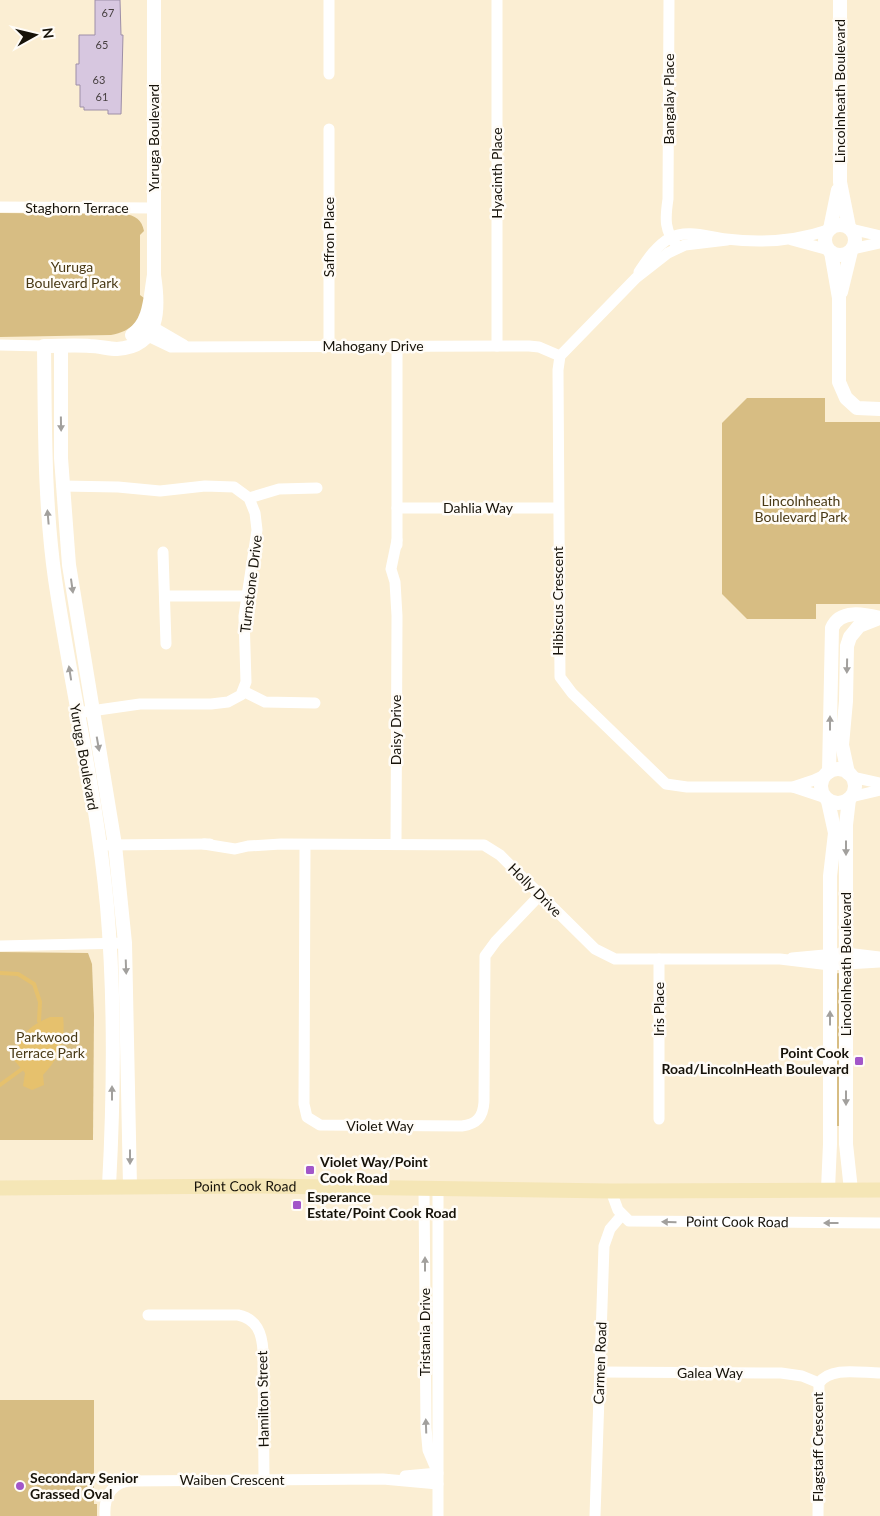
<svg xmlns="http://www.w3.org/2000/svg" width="880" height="1516" viewBox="0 0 880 1516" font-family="Lato,sans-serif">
	<rect width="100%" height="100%" fill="#fbeed3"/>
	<g fill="#d7bd83">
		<path d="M0 213 124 214C135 215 142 220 144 231L140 235V295L144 298C143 320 132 331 111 335L0 337Z"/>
		<polygon points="747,398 825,398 825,422 880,422 880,604 816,604 816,619 747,619 722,594 722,423"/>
		<polygon points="0,952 88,953 92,964 94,1015 93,1140 0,1140"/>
		<polygon points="838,973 841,974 842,1126 833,1126 836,974"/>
		<polygon points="0,1400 94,1400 94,1504 97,1504 97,1516 0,1516"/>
	</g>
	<path fill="#e6c16d" d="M50 1017H63C66 1040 59 1059 43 1075L44 1085 32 1090 23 1086 25 1073 13 1059C22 1035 25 1028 50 1017Z"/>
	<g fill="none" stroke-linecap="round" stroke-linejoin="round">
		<g stroke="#e6c16d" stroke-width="4">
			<polyline points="0,973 18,974 34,984 40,1002 39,1021"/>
			<polyline points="0,1085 22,1069"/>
		</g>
	</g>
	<polygon fill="#d7c7e0" stroke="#9e8fa7" points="95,0 120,0 121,35 123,35 121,114 108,114 108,110 84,110 84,107 80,107 80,85 76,85 76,64 79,64 79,35 95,35"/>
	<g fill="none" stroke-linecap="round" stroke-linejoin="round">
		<g stroke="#fff" stroke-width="11">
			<path d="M669 0 668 199C665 219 664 231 678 247"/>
			<polyline points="329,74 329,0"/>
			<polyline points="0,207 154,208"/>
			<polyline points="851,229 880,236"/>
			<polyline points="727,240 685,245 668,253 636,278 560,356 558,370 560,677 572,693 666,784 687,787 793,787 814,780 827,774"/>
			<polyline points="792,240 829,250"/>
			<polyline points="852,249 880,243"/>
			<path d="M639 272C647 260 657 245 670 238 687 229 708 237 726 239 760 243 796 241 828 230"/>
			<polyline points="144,326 153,327 184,345"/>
			<polyline points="144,329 146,335 171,347 529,346 539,347 560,356"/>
			<polyline points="0,345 44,346"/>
			<polyline points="329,346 329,129"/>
			<polyline points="397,346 397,545"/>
			<polyline points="497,346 497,0"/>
			<polyline points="62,486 118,487 160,491 205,486 234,487 249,498 255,513 257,530 244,616 246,682 241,695 228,702 211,704 140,704 77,713"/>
			<polyline points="249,498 279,489 317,488"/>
			<polyline points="397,508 558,508"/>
			<polyline points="163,552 166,644"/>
			<polyline points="166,596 247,596"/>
			<polyline points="243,691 265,702 315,703"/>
			<polyline points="852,777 880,783"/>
			<polyline points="793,787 826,798"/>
			<polyline points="851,797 880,790"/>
			<polyline points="204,844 235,849 248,846 281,844 484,845 500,855 595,949 615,959 780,959 830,965 880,962"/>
			<polyline points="396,844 397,616 395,582 391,569 397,540"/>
			<polyline points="108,845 210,844"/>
			<path d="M305 845 304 1104 307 1117 320 1125 462 1126C477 1124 483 1117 484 1102L485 956 496 941 540 895"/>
			<polyline points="0,946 125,943"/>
			<polyline points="792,958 846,953 880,957"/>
			<polyline points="659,1119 659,959"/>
			<polyline points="424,1189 426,1428 428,1450 437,1471"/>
			<path id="s1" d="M611 1191 618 1210 629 1221 880 1223"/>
			<path d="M148 1315H238C257 1319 262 1333 263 1351L264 1480"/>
			<polyline points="600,1372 781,1373 802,1376 819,1383"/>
			<polyline points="405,1476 438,1473"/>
			<path d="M105 1516C104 1498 110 1483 130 1481L383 1479 438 1484"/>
			<polyline points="438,1516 438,1190"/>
			<polyline points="595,1516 604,1246 610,1229 622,1215"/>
			<path d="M818 1516 819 1383C831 1366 861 1373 880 1373"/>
		</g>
		<g stroke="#fff" stroke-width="14">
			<polyline points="840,0 840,182 849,227"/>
			<circle cx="840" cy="240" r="15"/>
			<polyline points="830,229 838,190"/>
			<polyline points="831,252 839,298 839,382 846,398 857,408 880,409"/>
			<polyline points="841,292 851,251"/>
			<path d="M132 335C151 322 150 297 154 275V0"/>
			<polyline points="61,346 61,458 69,565 115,845 125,943 130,1186"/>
			<circle cx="838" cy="786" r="17"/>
			<path d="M829 772 832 628C840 609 864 614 880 618"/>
			<polyline points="848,773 842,745 846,701 847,646 850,637 859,626 879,618"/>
			<polyline points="849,799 846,825 846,1144 851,1190"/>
			<path d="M109 1186C114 1094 115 999 107 906 97 797 71 687 55 579 44 501 45 423 44 346 59 346 75 345 90 346 99 346 108 349 117 349 161 346 159 307 154 275"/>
			<polyline points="828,1189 830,1144 830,876 835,833 828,801"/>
		</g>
		<path stroke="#f5e6b6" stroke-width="15" id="s2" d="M0 1188 261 1186 611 1191 880 1190"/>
	</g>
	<defs><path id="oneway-solid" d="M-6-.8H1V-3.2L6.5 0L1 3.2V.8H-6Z" transform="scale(1.25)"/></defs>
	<g fill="#a2a09d">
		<use href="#oneway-solid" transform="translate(61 424) rotate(89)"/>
		<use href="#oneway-solid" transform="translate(48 517) rotate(-95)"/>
		<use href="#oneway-solid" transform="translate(72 586) rotate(82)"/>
		<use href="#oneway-solid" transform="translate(847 666) rotate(91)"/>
		<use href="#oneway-solid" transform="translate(70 673) rotate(-99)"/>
		<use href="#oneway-solid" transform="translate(830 723) rotate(-90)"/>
		<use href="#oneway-solid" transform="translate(98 744) rotate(80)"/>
		<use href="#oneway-solid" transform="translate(846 848) rotate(90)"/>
		<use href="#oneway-solid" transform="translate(126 967) rotate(88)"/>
		<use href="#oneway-solid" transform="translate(830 1018) rotate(-90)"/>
		<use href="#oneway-solid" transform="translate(112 1093) rotate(-90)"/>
		<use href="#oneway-solid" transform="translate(846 1098) rotate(90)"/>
		<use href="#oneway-solid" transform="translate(130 1157) rotate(90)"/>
		<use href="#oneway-solid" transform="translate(669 1222) rotate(-179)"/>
		<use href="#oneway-solid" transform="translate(831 1223) rotate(-180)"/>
		<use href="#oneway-solid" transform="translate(425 1264) rotate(-90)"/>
		<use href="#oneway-solid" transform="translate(426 1426) rotate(-92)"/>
	</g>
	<g fill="#a256c9" stroke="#fffcf7" stroke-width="2">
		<rect x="854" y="1056" width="10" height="10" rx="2.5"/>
		<rect x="305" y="1165" width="10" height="10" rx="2.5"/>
		<rect x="292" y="1200" width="10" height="10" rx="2.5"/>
		<circle cx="20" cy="1486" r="5"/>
	</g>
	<g text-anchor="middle" stroke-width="5" stroke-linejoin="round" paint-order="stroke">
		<g font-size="11" fill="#463f3f">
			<text x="108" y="17">67</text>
			<text x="102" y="49">65</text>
			<text x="99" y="84">63</text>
			<text x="102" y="101">61</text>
		</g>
		<g font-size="14" fill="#161209" stroke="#fffcf7">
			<text transform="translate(840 91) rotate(-90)" y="5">Lincolnheath Boulevard</text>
			<text transform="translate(669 99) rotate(-90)" y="5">Bangalay Place</text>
			<text transform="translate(154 138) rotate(-90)" y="5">Yuruga Boulevard</text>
			<text transform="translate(497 173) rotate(-90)" y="5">Hyacinth Place</text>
			<text x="77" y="213">Staghorn Terrace</text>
			<text transform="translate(329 237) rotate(-90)" y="5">Saffron Place</text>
			<text x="373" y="351">Mahogany Drive</text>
			<text x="478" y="513">Dahlia Way</text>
			<text transform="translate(251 584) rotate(-83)" y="5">Turnstone Drive</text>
			<text transform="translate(558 601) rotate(-90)" y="5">Hibiscus Crescent</text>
			<text transform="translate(396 730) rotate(-90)" y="5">Daisy Drive</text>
			<text transform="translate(84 757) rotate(80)" y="5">Yuruga Boulevard</text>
			<text transform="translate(535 890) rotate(45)" y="5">Holly Drive</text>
			<text transform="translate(846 964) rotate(-90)" y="5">Lincolnheath Boulevard</text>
			<text transform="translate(659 1009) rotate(-90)" y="5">Iris Place</text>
			<text x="380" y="1131">Violet Way</text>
			<text dy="5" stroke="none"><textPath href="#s2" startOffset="245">Point Cook Road</textPath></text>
			<text dy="5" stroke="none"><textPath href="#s1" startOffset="144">Point Cook Road</textPath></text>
			<text transform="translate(425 1332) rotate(-90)" y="5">Tristania Drive</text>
			<text transform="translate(600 1363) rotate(-88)" y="5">Carmen Road</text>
			<text x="710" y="1378">Galea Way</text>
			<text transform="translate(263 1399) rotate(-91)" y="5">Hamilton Street</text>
			<text transform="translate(818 1447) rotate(-90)" y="5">Flagstaff Crescent</text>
			<text x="232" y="1485">Waiben Crescent</text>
		</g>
		<g font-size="14" fill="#493915" stroke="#fffcf7">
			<text x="72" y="272">Yuruga<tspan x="72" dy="16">Boulevard Park</tspan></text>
			<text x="801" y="506">Lincolnheath<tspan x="801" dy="16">Boulevard Park</tspan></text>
			<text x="47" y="1042">Parkwood<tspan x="47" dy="16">Terrace Park</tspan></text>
		</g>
		<g font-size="14" font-weight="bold" fill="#161209" stroke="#fffcf7" text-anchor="start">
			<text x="849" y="1058" text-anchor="end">Point Cook<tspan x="849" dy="16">Road/LincolnHeath Boulevard</tspan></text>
			<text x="320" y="1167">Violet Way/Point<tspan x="320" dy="16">Cook Road</tspan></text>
			<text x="307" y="1202">Esperance<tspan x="307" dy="16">Estate/Point Cook Road</tspan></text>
			<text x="30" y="1483">Secondary Senior<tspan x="30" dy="16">Grassed Oval</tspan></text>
		</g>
	</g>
	<g transform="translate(35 35) rotate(82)" stroke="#fffcf7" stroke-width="4" paint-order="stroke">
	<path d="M0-4L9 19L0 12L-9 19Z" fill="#161209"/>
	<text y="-8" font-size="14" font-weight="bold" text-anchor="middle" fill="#161209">N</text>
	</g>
</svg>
